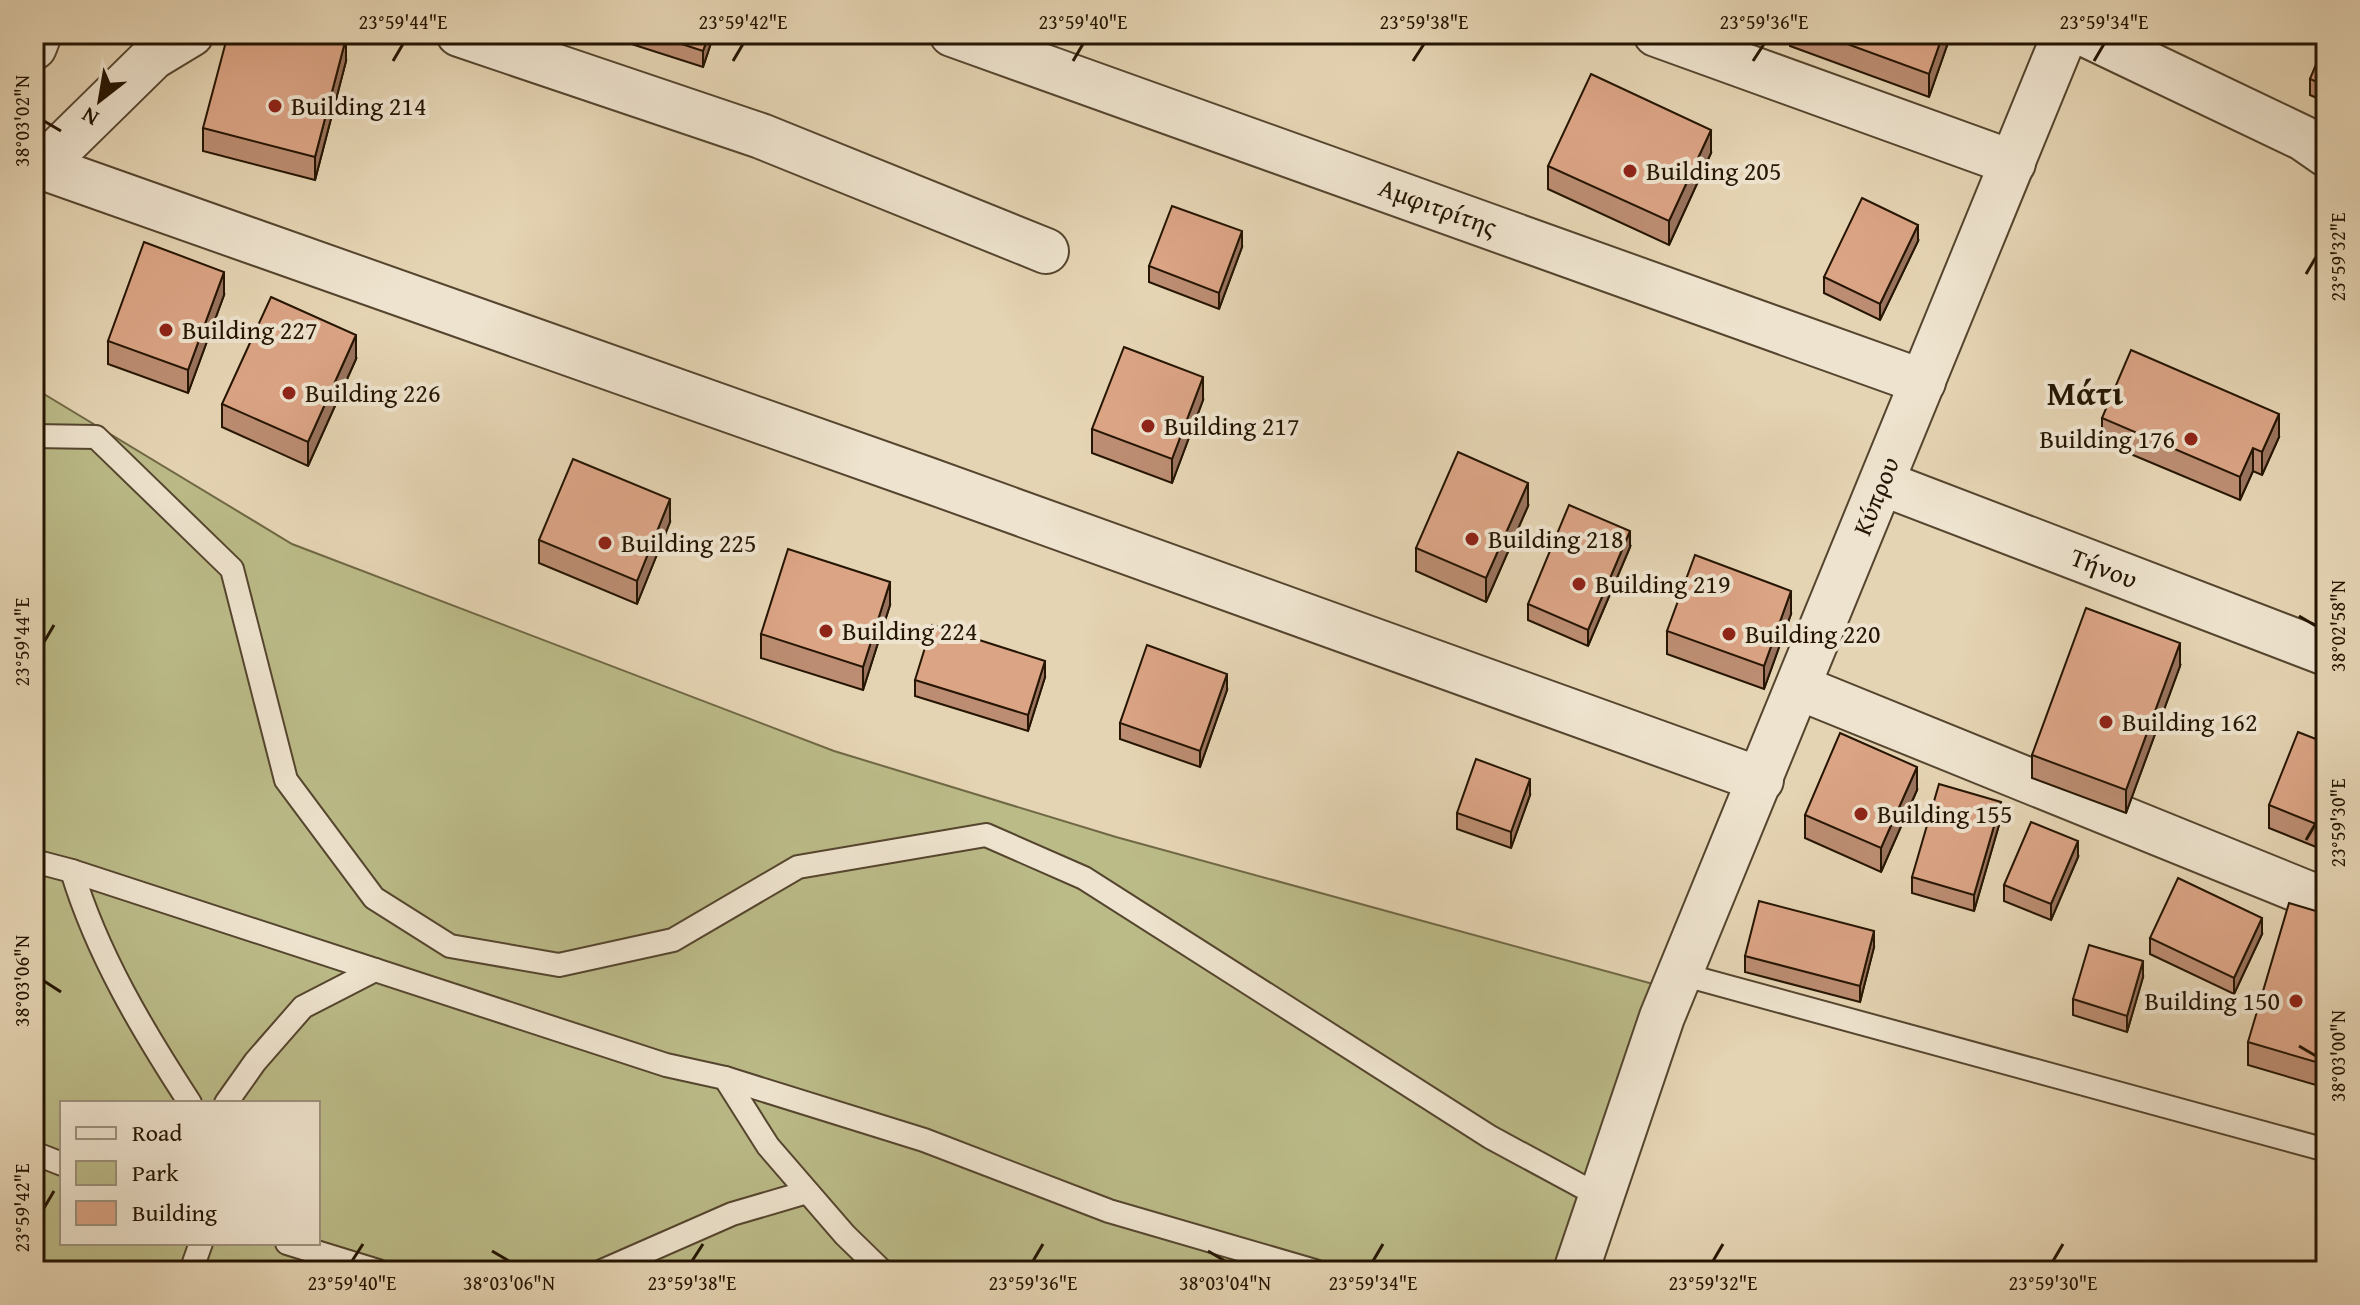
<svg xmlns="http://www.w3.org/2000/svg" width="2360" height="1305" viewBox="0 0 2360 1305" font-family="'Gentium Book Plus',serif">
	<rect width="100%" height="100%" fill="#e5d4b3"/>
	<filter id="stains"><feTurbulence type="fractalNoise" baseFrequency=".0025" numOctaves="4"/><feColorMatrix values="0 0 0 0 .2 0 0 0 0 .09 0 0 0 0 .02 0 0 0 .5 -.17"/></filter>
	<radialGradient id="worn" r=".72"><stop offset=".6" stop-color="#630" stop-opacity="0"/><stop offset="1" stop-color="#630" stop-opacity=".3"/></radialGradient>
	<path fill="#bb8" stroke="#706845" stroke-width="2" fill-rule="evenodd" d="M34 388 292 544 834 751 1116 837 1675 990 1557 1271H34ZM62 1103H318V1243H62Z"/>
	<g fill="none" stroke-linecap="round" stroke-linejoin="round">
		<g stroke="#55452e" stroke-width="26">
			<g id="service">
				<polyline points="34,436 96,437 232,569 286,780 374,898 450,946 559,965 673,940 798,867 986,835 1084,878 1490,1137 1603,1198"/>
				<polyline points="34,861 72,871 666,1065 725,1078 924,1140 1109,1211 1315,1271"/>
				<path d="M72 871C97 954 143 1031 190 1103"/>
				<polyline points="1681,974 2326,1150"/>
				<polyline points="725,1078 768,1146 845,1235 882,1271"/>
				<polyline points="226,1103 255,1062 303,1007 375,970"/>
				<polyline points="34,1153 62,1164"/>
				<polyline points="287,1243 378,1271"/>
				<polyline points="191,1271 201,1243"/>
				<polyline points="602,1271 732,1214 807,1192"/>
			</g>
		</g>
		<g stroke="#55452e" stroke-width="48">
			<g id="minor">
				<polyline points="459,34 761,136 1046,251"/>
				<polyline points="952,34 1923,382"/>
				<polyline points="1656,34 2013,163"/>
				<polyline points="2085,34 2303,138 2326,154"/>
				<polyline points="34,164 925,479 1761,780"/>
				<polyline points="41,167 153,57 191,34"/>
				<polyline points="1882,483 2326,653"/>
				<polyline points="1798,687 2326,901"/>
				<polyline points="1576,1271 1662,1017 2065,34"/>
			</g>
		</g>
		<g stroke="#55452e" stroke-width="48">
			<polyline id="tertiary" points="34,47 39,34"/>
		</g>
		<use href="#service" stroke="#eee3ce" stroke-width="22"/>
		<use href="#minor" stroke="#eee3ce" stroke-width="44"/>
		<use href="#tertiary" stroke="#eee3ce" stroke-width="44"/>
	</g>
	<g fill="#bc8d72" stroke="#251502" stroke-width="2">
		<polygon points="622,34 714,34 703,67 622,41"/>
		<polygon points="1790,34 1951,34 1929,97 1790,46"/>
		<polygon points="2326,46 2326,102 2310,95 2310,79"/>
		<polygon points="346,61 315,180 203,151 203,128"/>
		<polygon points="1711,153 1669,245 1548,189 1548,166"/>
		<polygon points="1918,241 1880,320 1824,293 1824,277"/>
		<polygon points="1242,247 1219,309 1149,282 1149,266"/>
		<polygon points="224,295 188,393 108,364 108,341"/>
		<polygon points="2326,335 2326,375 2321,372 2321,349"/>
		<polygon points="356,359 308,466 222,427 222,404"/>
		<polygon points="1203,400 1172,483 1092,453 1092,429"/>
		<polygon points="2102,418 2279,437 2262,475 2253,471 2240,500 2102,442"/>
		<polygon points="1528,506 1486,602 1416,571 1416,548"/>
		<polygon points="670,522 637,604 539,563 539,540"/>
		<polygon points="1630,547 1588,646 1528,620 1528,604"/>
		<polygon points="890,605 863,690 761,658 761,634"/>
		<polygon points="1791,614 1764,689 1667,654 1667,631"/>
		<polygon points="2180,666 2126,813 2032,778 2032,755"/>
		<polygon points="1045,677 1028,731 915,696 915,680"/>
		<polygon points="1227,690 1200,767 1120,739 1120,723"/>
		<polygon points="2326,743 2326,851 2269,828 2269,805"/>
		<polygon points="1917,790 1881,872 1805,838 1805,815"/>
		<polygon points="1530,795 1511,848 1457,829 1457,813"/>
		<polygon points="2001,818 1974,911 1912,893 1912,877"/>
		<polygon points="2078,857 2051,920 2004,901 2004,885"/>
		<polygon points="2326,914 2326,1088 2248,1065 2248,1042"/>
		<polygon points="2262,934 2234,994 2150,954 2150,938"/>
		<polygon points="1874,947 1860,1002 1745,972 1745,956"/>
		<polygon points="2143,977 2127,1032 2073,1015 2073,999"/>
	</g>
	<g fill="#99735d" stroke="#251502" stroke-width="2">
		<polygon points="709,34 714,34 703,67 703,51"/>
		<polygon points="1943,34 1951,34 1929,97 1929,74"/>
		<polygon points="346,38 346,61 315,180 315,157"/>
		<polygon points="1711,130 1711,153 1669,245 1669,221"/>
		<polygon points="1918,225 1918,241 1880,320 1880,304"/>
		<polygon points="1242,231 1242,247 1219,309 1219,293"/>
		<polygon points="224,272 224,295 188,393 188,370"/>
		<polygon points="356,335 356,359 308,466 308,442"/>
		<polygon points="1203,377 1203,400 1172,483 1172,459"/>
		<polygon points="2279,414 2279,437 2262,475 2262,452"/>
		<polygon points="2253,448 2253,471 2240,500 2240,477"/>
		<polygon points="1528,483 1528,506 1486,602 1486,578"/>
		<polygon points="670,499 670,522 637,604 637,581"/>
		<polygon points="1630,531 1630,547 1588,646 1588,630"/>
		<polygon points="890,582 890,605 863,690 863,667"/>
		<polygon points="1791,591 1791,614 1764,689 1764,666"/>
		<polygon points="2180,643 2180,666 2126,813 2126,790"/>
		<polygon points="1045,661 1045,677 1028,731 1028,715"/>
		<polygon points="1227,674 1227,690 1200,767 1200,751"/>
		<polygon points="1917,767 1917,790 1881,872 1881,848"/>
		<polygon points="1530,779 1530,795 1511,848 1511,832"/>
		<polygon points="2001,802 2001,818 1974,911 1974,895"/>
		<polygon points="2078,841 2078,857 2051,920 2051,904"/>
		<polygon points="2262,918 2262,934 2234,994 2234,978"/>
		<polygon points="1874,931 1874,947 1860,1002 1860,986"/>
		<polygon points="2143,961 2143,977 2127,1032 2127,1016"/>
	</g>
	<g fill="#dba485" stroke="#251502" stroke-width="2">
		<polygon points="228,34 333,34 346,38 315,157 203,128"/>
		<polygon points="651,34 709,34 703,51"/>
		<polygon points="1820,34 1943,34 1929,74"/>
		<polygon points="2324,45 2326,46 2326,86 2310,79"/>
		<polygon points="1591,74 1711,130 1669,221 1548,166"/>
		<polygon points="1862,198 1918,225 1880,304 1824,277"/>
		<polygon points="1172,206 1242,231 1219,293 1149,266"/>
		<polygon points="144,242 224,272 188,370 108,341"/>
		<polygon points="271,297 356,335 308,442 222,404"/>
		<polygon points="2326,335 2326,351 2321,349"/>
		<polygon points="1124,347 1203,377 1172,459 1092,429"/>
		<polygon points="2131,350 2279,414 2262,452 2253,448 2240,477 2102,418"/>
		<polygon points="1458,452 1528,483 1486,578 1416,548"/>
		<polygon points="573,459 670,499 637,581 539,540"/>
		<polygon points="1569,505 1630,531 1588,630 1528,604"/>
		<polygon points="788,549 890,582 863,667 761,634"/>
		<polygon points="1695,555 1791,591 1764,666 1667,631"/>
		<polygon points="2086,608 2180,643 2126,790 2032,755"/>
		<polygon points="932,625 1045,661 1028,715 915,680"/>
		<polygon points="1147,645 1227,674 1200,751 1120,723"/>
		<polygon points="2298,732 2326,743 2326,828 2269,805"/>
		<polygon points="1840,733 1917,767 1881,848 1805,815"/>
		<polygon points="1476,759 1530,779 1511,832 1457,813"/>
		<polygon points="1939,784 2001,802 1974,895 1912,877"/>
		<polygon points="2031,822 2078,841 2051,904 2004,885"/>
		<polygon points="2178,878 2262,918 2234,978 2150,938"/>
		<polygon points="1759,901 1874,931 1860,986 1745,956"/>
		<polygon points="2289,903 2326,914 2326,1065 2248,1042"/>
		<polygon points="2089,945 2143,961 2127,1016 2073,999"/>
	</g>
	<path fill="none" stroke="#251502" stroke-width="3" d="M393 61 403 44M733 61 743 44M1073 61 1083 44M1413 61 1424 44M1753 61 1764 44M2094 61 2104 44M44 121 61 131M2306 274 2316 257M2299 616 2316 626M44 642 54 625M2306 840 2316 823M44 981 61 992M2299 1046 2316 1056M44 1208 54 1191M492 1251 509 1261M1208 1251 1225 1261M352 1261 363 1244M692 1261 703 1244M1033 1261 1043 1244M1373 1261 1383 1244M1713 1261 1723 1244M2053 1261 2063 1244"/>
	<g fill="#8f2418" stroke="#eee3ce" stroke-width="3">
		<circle cx="275" cy="106" r="8"/>
		<circle cx="1630" cy="171" r="8"/>
		<circle cx="166" cy="330" r="8"/>
		<circle cx="289" cy="393" r="8"/>
		<circle cx="1148" cy="426" r="8"/>
		<circle cx="2191" cy="439" r="8"/>
		<circle cx="1472" cy="539" r="8"/>
		<circle cx="605" cy="543" r="8"/>
		<circle cx="1579" cy="584" r="8"/>
		<circle cx="826" cy="631" r="8"/>
		<circle cx="1729" cy="634" r="8"/>
		<circle cx="2106" cy="722" r="8"/>
		<circle cx="1861" cy="814" r="8"/>
		<circle cx="2296" cy="1001" r="8"/>
	</g>
	<g text-anchor="middle" stroke-width="8" stroke-linejoin="round" paint-order="stroke">
		<g font-size="26" fill="#251502" stroke="#eee3ce" text-anchor="start">
			<text x="291" y="115">Building 214</text>
			<text x="1646" y="180">Building 205</text>
			<text x="182" y="339">Building 227</text>
			<text x="305" y="402">Building 226</text>
			<text x="1164" y="435">Building 217</text>
			<text x="2175" y="448" text-anchor="end">Building 176</text>
			<text x="1488" y="548">Building 218</text>
			<text x="621" y="552">Building 225</text>
			<text x="1595" y="593">Building 219</text>
			<text x="842" y="640">Building 224</text>
			<text x="1745" y="643">Building 220</text>
			<text x="2122" y="731">Building 162</text>
			<text x="1877" y="823">Building 155</text>
			<text x="2280" y="1010" text-anchor="end">Building 150</text>
		</g>
		<g font-size="26" fill="#251502" stroke="#eee3ce">
			<text transform="translate(1438 207) rotate(20)" y="9">Αμφιτρίτης</text>
			<text transform="translate(1876 496) rotate(-68)" y="9">Κύπρου</text>
			<text transform="translate(2104 568) rotate(21)" y="9">Τήνου</text>
		</g>
		<g font-size="34" font-weight="bold" fill="#251502" stroke="#eee3ce">
			<text x="2085" y="405">Μάτι</text>
		</g>
	</g>
	<rect width="2360" height="1305" fill="none" stroke="#e5d4b3" stroke-width="88"/>
	<rect x="60" y="1101" width="260" height="144" fill="#eee3ce" stroke="#9e917c" stroke-width="2"/>
	<rect x="76" y="1127" width="40" height="12" fill="#eee3ce" stroke="#9e917c" stroke-width="2"/>
	<text x="132" y="1141" font-size="24" fill="#251502">Road</text>
	<rect x="76" y="1161" width="40" height="24" fill="#bbbb88" stroke="#9e917c" stroke-width="2"/>
	<text x="132" y="1181" font-size="24" fill="#251502">Park</text>
	<rect x="76" y="1201" width="40" height="24" fill="#dba485" stroke="#9e917c" stroke-width="2"/>
	<text x="132" y="1221" font-size="24" fill="#251502">Building</text>
	<g transform="translate(100 100) rotate(211)" stroke="#eee3ce" stroke-width="6" paint-order="stroke">
	<path d="M0-6L14 30L0 20L-14 30Z" fill="#251502"/>
	<text y="-12" font-size="22" font-weight="bold" text-anchor="middle" fill="#251502">N</text>
	</g>
	<rect x="44" y="44" width="2272" height="1217" fill="none" stroke="#251502" stroke-width="3"/>
	<g font-size="20" text-anchor="middle" fill="#251502">
		<text x="403" y="29">23°59'44"E</text>
		<text x="743" y="29">23°59'42"E</text>
		<text x="1083" y="29">23°59'40"E</text>
		<text x="1424" y="29">23°59'38"E</text>
		<text x="1764" y="29">23°59'36"E</text>
		<text x="2104" y="29">23°59'34"E</text>
		<text transform="translate(22 121) rotate(-90)" y="7">38°03'02"N</text>
		<text transform="translate(2338 257) rotate(-90)" y="7">23°59'32"E</text>
		<text transform="translate(2338 626) rotate(-90)" y="7">38°02'58"N</text>
		<text transform="translate(22 642) rotate(-90)" y="7">23°59'44"E</text>
		<text transform="translate(2338 823) rotate(-90)" y="7">23°59'30"E</text>
		<text transform="translate(22 981) rotate(-90)" y="7">38°03'06"N</text>
		<text transform="translate(2338 1056) rotate(-90)" y="7">38°03'00"N</text>
		<text transform="translate(22 1208) rotate(-90)" y="7">23°59'42"E</text>
		<text x="352" y="1290">23°59'40"E</text>
		<text x="509" y="1290">38°03'06"N</text>
		<text x="692" y="1290">23°59'38"E</text>
		<text x="1033" y="1290">23°59'36"E</text>
		<text x="1225" y="1290">38°03'04"N</text>
		<text x="1373" y="1290">23°59'34"E</text>
		<text x="1713" y="1290">23°59'32"E</text>
		<text x="2053" y="1290">23°59'30"E</text>
	</g>
	<rect width="100%" height="100%" filter="url(#stains)"/>
	<rect width="100%" height="100%" fill="url(#worn)"/>
</svg>
